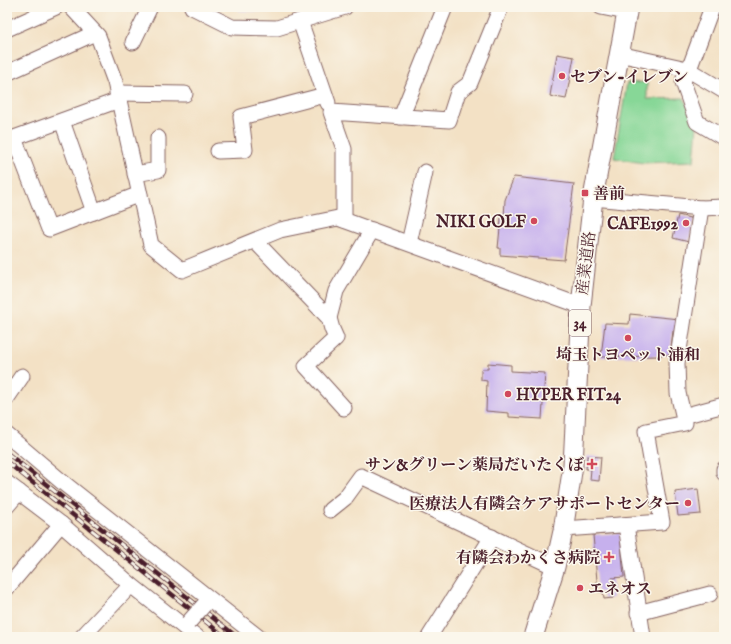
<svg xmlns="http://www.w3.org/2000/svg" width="731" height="644" viewBox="0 0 731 644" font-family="'IM FELL English','Noto Serif JP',serif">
	<rect width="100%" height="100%" fill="#fbf7ec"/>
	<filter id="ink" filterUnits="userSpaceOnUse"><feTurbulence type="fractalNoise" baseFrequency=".025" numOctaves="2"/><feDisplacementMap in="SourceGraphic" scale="8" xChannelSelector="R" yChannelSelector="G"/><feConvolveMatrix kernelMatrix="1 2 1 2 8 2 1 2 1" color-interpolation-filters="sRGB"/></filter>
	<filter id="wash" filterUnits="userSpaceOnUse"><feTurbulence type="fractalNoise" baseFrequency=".012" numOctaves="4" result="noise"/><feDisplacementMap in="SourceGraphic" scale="16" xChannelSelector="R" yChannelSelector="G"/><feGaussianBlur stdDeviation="0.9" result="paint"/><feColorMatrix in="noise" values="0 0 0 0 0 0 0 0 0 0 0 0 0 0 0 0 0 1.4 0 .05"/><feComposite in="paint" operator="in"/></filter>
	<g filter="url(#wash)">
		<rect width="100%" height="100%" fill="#f3e1c5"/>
		<polygon fill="#dfd5f5" points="238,7 301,7 280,13 239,11"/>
		<polygon fill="#87d797" stroke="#687b61" points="647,82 647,99 684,98 697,126 694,161 643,163 614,158 627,83"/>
		<g id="blocks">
			<g fill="#c6b0ed">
				<polygon points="557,54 574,57 566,99 550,96"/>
				<polygon points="514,177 574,184 564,260 500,255 500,248 498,248 501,218 504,218 505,200"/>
				<polygon points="678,215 694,219 689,242 673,238"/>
				<polygon points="630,314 679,319 678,331 673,331 670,355 662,354 661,356 601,357 605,323 629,324"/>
				<polygon points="488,363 511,365 511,371 545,373 542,419 509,417 509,413 486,411 487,381 481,380 481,369 488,369"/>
				<polygon points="587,456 601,457 599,481 590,480 591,469 586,469"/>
				<polygon points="698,489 701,514 678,516 675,492"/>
				<polygon points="620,533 624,577 612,578 613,598 604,599 603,592 598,592 593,535"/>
			</g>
		</g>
	</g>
	<g filter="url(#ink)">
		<use href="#blocks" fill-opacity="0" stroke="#856361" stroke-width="1"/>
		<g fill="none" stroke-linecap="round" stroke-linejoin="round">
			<g stroke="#856361" stroke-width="17">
				<g id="minor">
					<polyline points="71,7 98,36 115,82 151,245 182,270 280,230 338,218 581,306"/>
					<polyline points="192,7 232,27 277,28 345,7"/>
					<polyline points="601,7 626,12"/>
					<polyline points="712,7 691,64 687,69 683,82 697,122 724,138"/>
					<polyline points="300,21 328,103"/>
					<polyline points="7,29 56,7"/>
					<polyline points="133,42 150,7"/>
					<polyline points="619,54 687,69 724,91"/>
					<polyline points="7,73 95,33"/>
					<polyline points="117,93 185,94"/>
					<polyline points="119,100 14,138 49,229 140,194"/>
					<polyline points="401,117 445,7"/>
					<polyline points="62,121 94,212"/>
					<polyline points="218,151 245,150 241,117 325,95"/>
					<polyline points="135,174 158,170 158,138"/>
					<polyline points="593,198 701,208 724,207"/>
					<polyline points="344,220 344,149 331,112 449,120 458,92 470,83 501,7"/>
					<polyline points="255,241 329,318 332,329 336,338 306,366 344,408"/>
					<polyline points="409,243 425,172"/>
					<polyline points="329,318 336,291 372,230"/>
					<polyline points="7,398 22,376"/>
					<polyline points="683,416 724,405"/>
					<polyline points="7,435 61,481 258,637"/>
					<polyline points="724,469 724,473"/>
					<polyline points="7,483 61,524 131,585 184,627 188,623"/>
					<polyline points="7,506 19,492"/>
					<polyline points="330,510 345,498 361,476 555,567"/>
					<polyline points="626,525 643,637"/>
					<polyline points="564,529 662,522 646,431 685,423 678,393 677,363 701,208"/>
					<polyline points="7,588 61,524"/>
					<polyline points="638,613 710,594"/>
					<polyline points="184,627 197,637"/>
					<polyline points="82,637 131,585"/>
					<polyline points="429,637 492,537"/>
				</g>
			</g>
			<g stroke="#856361" stroke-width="21">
				<polyline id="major" points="533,637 555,567 563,531 573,465 581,306 593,198 628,7"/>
			</g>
			<use href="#minor" stroke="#fff" stroke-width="15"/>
			<use href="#major" stroke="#fff" stroke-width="19"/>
			<g stroke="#4a1f2b" stroke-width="4.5">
				<g id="rail">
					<polyline points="7,453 237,637"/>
					<polyline points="7,462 225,637"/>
				</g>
			</g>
			<use href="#rail" stroke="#fbf7ec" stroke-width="3" stroke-dasharray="9" stroke-linecap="butt"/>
			<g stroke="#856361" stroke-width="17" stroke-linecap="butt">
				<polyline id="minor-bridge" points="188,623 204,605"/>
			</g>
			<use href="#minor-bridge" stroke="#fff" stroke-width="15"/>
		</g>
	</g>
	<g fill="#d1495b" stroke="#fbf7ec" stroke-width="1.5">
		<circle cx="562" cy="76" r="4"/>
		<rect x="581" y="189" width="8" height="8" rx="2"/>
		<circle cx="534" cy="221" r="4"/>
		<circle cx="686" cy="223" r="4"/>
		<circle cx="628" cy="338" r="4"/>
		<circle cx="508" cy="394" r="4"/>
		<path d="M590 458h4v4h4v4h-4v4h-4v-4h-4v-4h4z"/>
		<circle cx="688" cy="503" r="4"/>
		<path d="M607 551h4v4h4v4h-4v4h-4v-4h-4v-4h4z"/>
		<circle cx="580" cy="588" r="4"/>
	</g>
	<g text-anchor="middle" stroke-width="3" stroke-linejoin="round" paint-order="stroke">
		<rect fill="#fbf7ec" stroke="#7f6065" stroke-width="1" x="569" y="310" width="22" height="26" rx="3"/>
		<g font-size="15" font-weight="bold" fill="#4a1f2b">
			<text x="580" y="328">34</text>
		</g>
		<g font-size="16" font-weight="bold" fill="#4a1f2b" stroke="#fbf7ec" text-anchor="end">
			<text x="570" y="82" text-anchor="start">セブン-イレブン</text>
			<text x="593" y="199" text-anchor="start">善前</text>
			<text x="526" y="227">NIKI GOLF</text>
			<text x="678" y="229">CAFE1992</text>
			<text x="628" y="360" text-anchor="middle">埼玉トヨペット浦和</text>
			<text x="516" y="400" text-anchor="start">HYPER FIT24</text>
			<text x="584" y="470">サン&amp;グリーン薬局だいたくぼ</text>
			<text x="680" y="509">医療法人有隣会ケアサポートセンター</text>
			<text x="600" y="563">有隣会わかくさ病院</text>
			<text x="588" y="594" text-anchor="start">エネオス</text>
		</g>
		<g font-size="16" fill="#4a1f2b" stroke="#fbf7ec">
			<text transform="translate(585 263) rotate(-83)" y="6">産業道路</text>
		</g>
	</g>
	<rect width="731" height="644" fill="none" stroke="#fbf7ec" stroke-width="24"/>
</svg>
